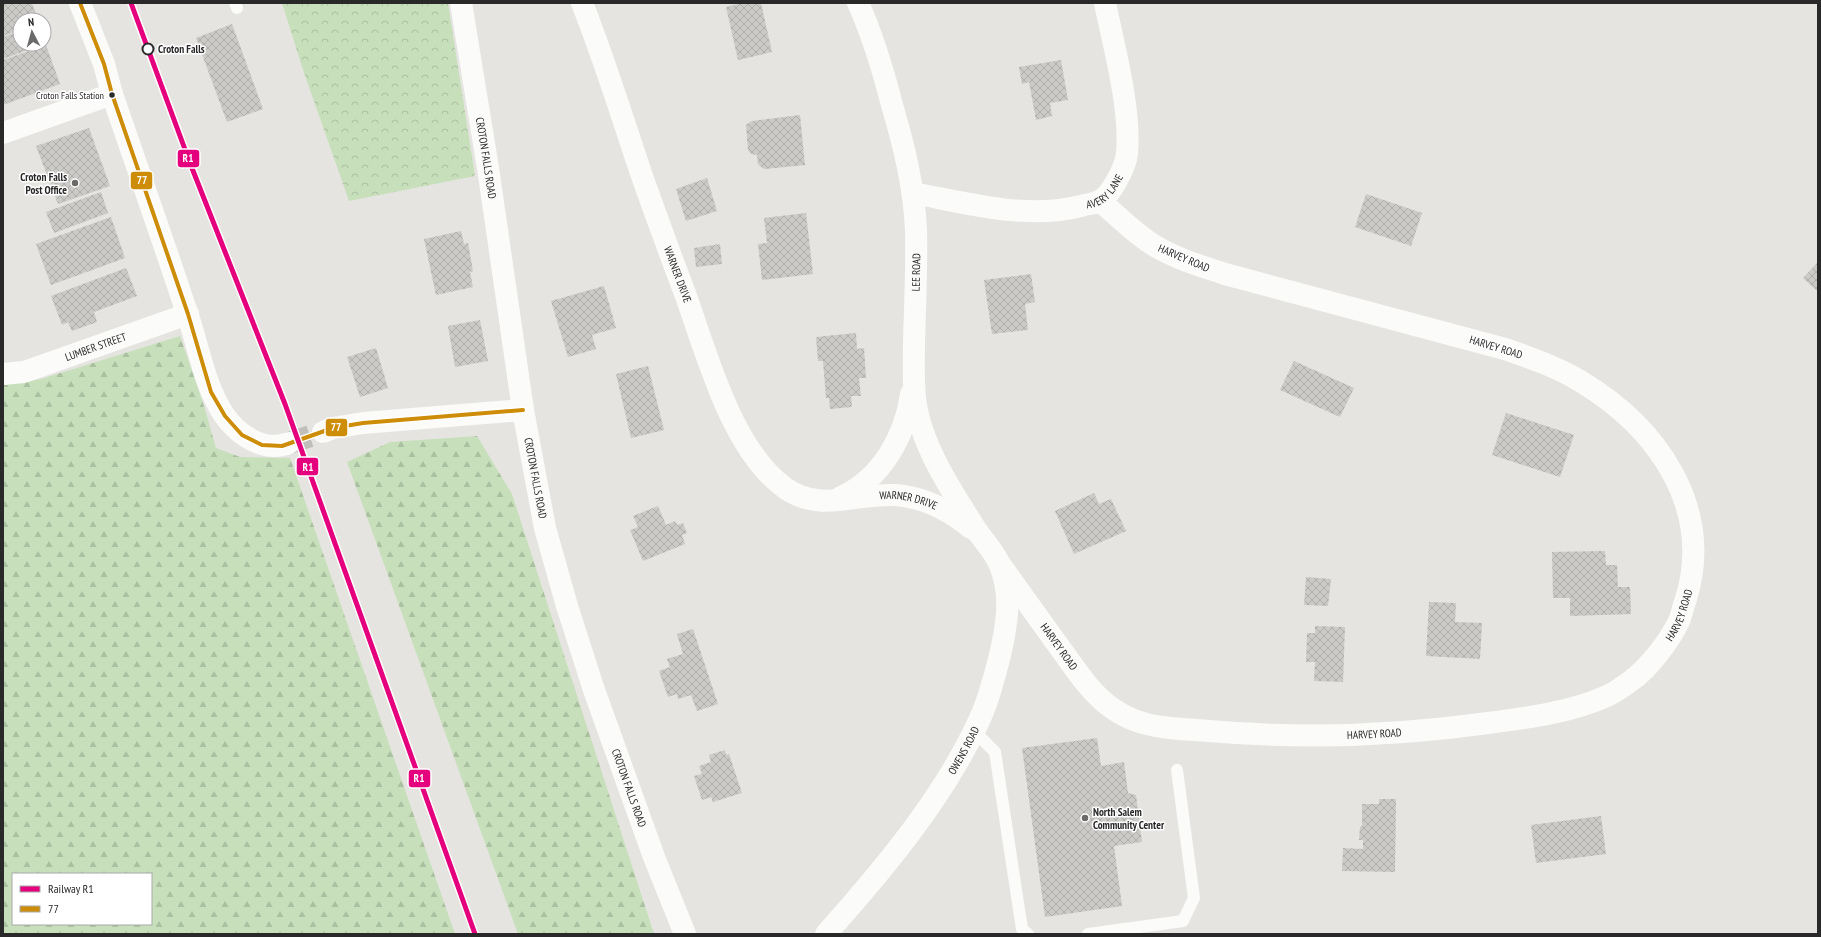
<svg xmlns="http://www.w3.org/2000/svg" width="1821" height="937" viewBox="0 0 1821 937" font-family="'PT Sans Narrow',sans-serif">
	<defs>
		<pattern id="forest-firs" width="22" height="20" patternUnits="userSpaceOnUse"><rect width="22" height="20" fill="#c7e0bb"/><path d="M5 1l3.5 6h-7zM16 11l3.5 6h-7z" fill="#abc0a1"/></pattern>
		<pattern id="park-crowns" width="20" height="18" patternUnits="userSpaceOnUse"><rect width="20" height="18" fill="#c7e0bb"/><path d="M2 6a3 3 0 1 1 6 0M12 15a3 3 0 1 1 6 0" fill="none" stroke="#abc0a1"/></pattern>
		<pattern id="building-cross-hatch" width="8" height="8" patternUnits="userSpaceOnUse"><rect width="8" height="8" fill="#cbcac7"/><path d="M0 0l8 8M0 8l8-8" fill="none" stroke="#aeaeab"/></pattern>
	</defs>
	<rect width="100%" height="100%" fill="#e6e4e0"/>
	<g fill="url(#forest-firs)" fill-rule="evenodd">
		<path d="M180 336 205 409 216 448 240 457 290 458 455 934H3V385L41 379ZM13 874H151V924H13Z"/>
		<polygon points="477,436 512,494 654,934 518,934 347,462 390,442"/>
	</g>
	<polygon fill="url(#park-crowns)" points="282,3 448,3 475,176 349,201 303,70"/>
	<g fill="url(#building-cross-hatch)">
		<polygon points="3,3 32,3 38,20 20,20 20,30 3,36"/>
		<polygon points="743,3 761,3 772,52 738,60 726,7"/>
		<polygon points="232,24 263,109 227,122 196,38"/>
		<polygon points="20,31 20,44 44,44 3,59 3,37"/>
		<polygon points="46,45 60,84 3,105 3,60"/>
		<polygon points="1061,60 1068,100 1050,103 1052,116 1036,120 1029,82 1022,84 1019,67"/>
		<polygon points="800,115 805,165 765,169 762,168 758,164 757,155 751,154 748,150 746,125 752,121"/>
		<polygon points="89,128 110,186 58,204 36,146"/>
		<polygon points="707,178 717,211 686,221 676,189"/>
		<polygon points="101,192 108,213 54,233 46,212"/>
		<polygon points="1366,194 1422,213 1411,246 1355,227"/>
		<polygon points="806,213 813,274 762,280 758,244 767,243 764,218"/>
		<polygon points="111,217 125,258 51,285 36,244"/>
		<polygon points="461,231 464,244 468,243 473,271 470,272 473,287 436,295 424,239"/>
		<polygon points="720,244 722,264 696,267 694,248"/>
		<polygon points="1818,262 1818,292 1803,278"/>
		<polygon points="126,268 137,296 94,312 97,322 72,331 68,322 62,325 51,296"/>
		<polygon points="1031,274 1035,302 1025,304 1028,330 992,334 984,280"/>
		<polygon points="604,286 616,328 592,335 596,349 568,357 551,301"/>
		<polygon points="480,320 488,361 455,367 448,326"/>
		<polygon points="856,333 857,349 864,348 866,378 859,378 861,396 851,396 852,407 830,409 829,398 826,398 823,361 818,361 816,337"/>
		<polygon points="376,348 388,388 360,397 347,357"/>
		<polygon points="1294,361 1354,388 1340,417 1280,390"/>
		<polygon points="648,366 664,430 631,438 616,374"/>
		<polygon points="1506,413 1574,435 1560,477 1492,455"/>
		<polygon points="1094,493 1099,504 1111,499 1126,531 1074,554 1055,511"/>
		<polygon points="658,506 666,525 675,521 677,525 683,523 687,533 682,535 685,544 643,561 630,530 638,527 633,516"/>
		<polygon points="1605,551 1606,565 1617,565 1618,587 1630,587 1631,614 1570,616 1570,598 1553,598 1552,552"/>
		<polygon points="1306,577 1331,579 1328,606 1304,605"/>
		<polygon points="1429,602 1456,603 1455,622 1482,623 1480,659 1426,656"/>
		<polygon points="1315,626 1345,627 1343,682 1314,681 1315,662 1306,662 1307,633 1315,633"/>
		<polygon points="693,629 718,704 697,711 691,695 678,699 677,694 668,697 659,671 670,667 667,659 683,654 677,634"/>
		<polygon points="1097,738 1101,766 1124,762 1128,793 1136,795 1142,842 1114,846 1122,906 1045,917 1022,748"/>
		<polygon points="725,750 726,755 729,754 742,793 713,802 711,797 702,800 694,776 702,774 699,766 711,762 709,755"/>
		<polygon points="1379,799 1396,799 1395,872 1342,871 1343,848 1363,849 1363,840 1359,840 1360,827 1362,826 1362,804 1379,804"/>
		<polygon points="1601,816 1606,854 1536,863 1531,825"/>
	</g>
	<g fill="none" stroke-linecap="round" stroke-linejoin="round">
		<polyline stroke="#c0bfbb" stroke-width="22" stroke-dasharray="22 11" stroke-linecap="butt" points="289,443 323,432"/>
		<g stroke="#fbfbfa" stroke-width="12">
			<polyline points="235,3 237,8"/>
			<polyline points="973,730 995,752 1022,929 1028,934"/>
			<polyline points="1088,934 1183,921 1194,898 1177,770"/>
		</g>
		<g stroke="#fbfbfa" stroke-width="22">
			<path d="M80 3 104 64 112 94C137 167 163 240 187 313 199 347 204 385 224 415 238 435 264 453 289 443"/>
			<path id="s1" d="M582 3C605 61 623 120 643 179 657 218 671 257 686 296 707 355 732 450 785 488 820 513 855 493 895 495 923 497 949 510 971 528"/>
			<polyline points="3,133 112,94"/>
			<path id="s2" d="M913 193C967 203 1026 220 1081 206 1087 204 1094 204 1099 201 1111 196 1126 166 1127 153 1131 109 1114 47 1105 3"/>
			<path id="s3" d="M3 374 24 372 188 314"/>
			<polyline points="323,432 333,428 363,423 523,410"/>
			<path d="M841 497C881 479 905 437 911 394"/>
			<path id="s4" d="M999 563C1019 591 1040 620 1060 648 1075 668 1089 691 1109 706 1116 711 1126 717 1134 720 1158 729 1184 729 1209 731 1302 739 1396 736 1488 723 1527 718 1572 712 1607 696 1616 692 1624 686 1632 680 1649 668 1670 640 1679 621 1682 614 1683 606 1686 599 1714 507 1657 427 1580 381 1557 367 1531 358 1505 349L1225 274C1201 266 1177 259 1155 246 1135 234 1118 216 1100 201"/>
			<path id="s5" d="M826 934C884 869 947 794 982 714 990 695 995 675 1000 655 1007 625 1012 596 1000 565 995 553 985 542 977 531 953 493 920 445 915 398 913 380 914 361 914 342 915 305 917 267 916 230 914 186 904 146 892 105 883 70 873 36 858 3"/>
		</g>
		<path stroke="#fbfbfa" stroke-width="22" id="s6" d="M461 3 488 168 523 410 545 528 567 606 594 690 654 857 685 934"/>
		<g stroke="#fff" stroke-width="7">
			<polyline id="bus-1" points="80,3 104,64 112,94 188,314 211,392 225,416 242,435 262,445 282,446 333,428 363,423 523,410"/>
		</g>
		<use href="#bus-1" stroke="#ce8d08" stroke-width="4"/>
		<g stroke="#fff" stroke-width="8">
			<polyline id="rail-1" points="131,3 190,163 285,404 475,934"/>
		</g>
		<use href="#rail-1" stroke="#e5007d" stroke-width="5"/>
	</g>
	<circle fill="#fff" stroke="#292929" stroke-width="2" cx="148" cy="49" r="5.5"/>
	<circle fill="#292929" stroke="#fff" stroke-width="1.5" cx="112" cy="95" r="3.5"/>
	<g fill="#6b6a69" stroke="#fff" stroke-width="1.5">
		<circle cx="75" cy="183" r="4"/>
		<circle cx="1085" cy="818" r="4"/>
	</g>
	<g text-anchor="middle" stroke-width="3" stroke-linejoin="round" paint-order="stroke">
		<g font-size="10" fill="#292929" stroke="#fff" text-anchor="end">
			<text x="104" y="99">Croton Falls Station</text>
		</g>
		<g font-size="11" font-weight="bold" fill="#292929" stroke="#fff" text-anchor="start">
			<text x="158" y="53">Croton Falls</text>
		</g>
		<g font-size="11" fill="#292929" stroke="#fff">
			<text dy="4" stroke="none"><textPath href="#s6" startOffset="157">CROTON FALLS ROAD</textPath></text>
			<text dy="4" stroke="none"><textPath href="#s2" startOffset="199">AVERY LANE</textPath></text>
			<text transform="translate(1184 258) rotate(23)" y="4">HARVEY ROAD</text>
			<text dy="4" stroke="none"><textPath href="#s5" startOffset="739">LEE ROAD</textPath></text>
			<text dy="4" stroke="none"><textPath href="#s1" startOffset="288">WARNER DRIVE</textPath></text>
			<text dy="4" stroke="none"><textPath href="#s3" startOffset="97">LUMBER STREET</textPath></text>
			<text transform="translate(1496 347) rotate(17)" y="4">HARVEY ROAD</text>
			<text dy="4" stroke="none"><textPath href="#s6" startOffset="481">CROTON FALLS ROAD</textPath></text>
			<text dy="4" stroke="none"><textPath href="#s1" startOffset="657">WARNER DRIVE</textPath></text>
			<text dy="4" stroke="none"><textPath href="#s4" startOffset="799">HARVEY ROAD</textPath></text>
			<text dy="4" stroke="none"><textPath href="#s4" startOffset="103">HARVEY ROAD</textPath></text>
			<text dy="4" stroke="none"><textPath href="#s4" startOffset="451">HARVEY ROAD</textPath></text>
			<text dy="4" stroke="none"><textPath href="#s5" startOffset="230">OWENS ROAD</textPath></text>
			<text dy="4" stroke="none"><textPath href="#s6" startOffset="805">CROTON FALLS ROAD</textPath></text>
		</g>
		<g font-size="11" font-weight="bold" fill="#292929" stroke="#fff" text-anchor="end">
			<text x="67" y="181">Croton Falls<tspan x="67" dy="13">Post Office</tspan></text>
			<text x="1093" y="816" text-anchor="start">North Salem<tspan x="1093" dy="13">Community Center</tspan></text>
		</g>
	</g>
	<g stroke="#fff" stroke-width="1.5">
		<rect x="177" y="149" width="23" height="19" rx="4" fill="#e5007d"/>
		<rect x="130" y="171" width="23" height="19" rx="4" fill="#ce8d08"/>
		<rect x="325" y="418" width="23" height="19" rx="4" fill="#ce8d08"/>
		<rect x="296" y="457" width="23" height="19" rx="4" fill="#e5007d"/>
		<rect x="408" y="769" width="23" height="19" rx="4" fill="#e5007d"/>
	</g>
	<g font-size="11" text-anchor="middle" font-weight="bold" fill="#fff">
		<text x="188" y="162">R1</text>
		<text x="142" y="184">77</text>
		<text x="336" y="431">77</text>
		<text x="308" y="471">R1</text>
		<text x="419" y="782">R1</text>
	</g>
	<rect width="1821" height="937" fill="none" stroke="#292929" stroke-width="8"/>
	<rect x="12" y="873" width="140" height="52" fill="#ffffff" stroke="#a9a9a9"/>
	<rect x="20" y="886" width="20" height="6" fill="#e5007d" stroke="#a9a9a9"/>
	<text x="48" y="893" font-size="12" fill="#292929">Railway R1</text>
	<rect x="20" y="906" width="20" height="6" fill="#ce8d08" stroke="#a9a9a9"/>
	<text x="48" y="913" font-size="12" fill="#292929">77</text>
	<g transform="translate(32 32) rotate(354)"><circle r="19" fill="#ffffff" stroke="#a9a9a9"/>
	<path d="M0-3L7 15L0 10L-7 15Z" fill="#6b6a69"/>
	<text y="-6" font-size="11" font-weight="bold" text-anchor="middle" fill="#292929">N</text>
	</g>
</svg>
